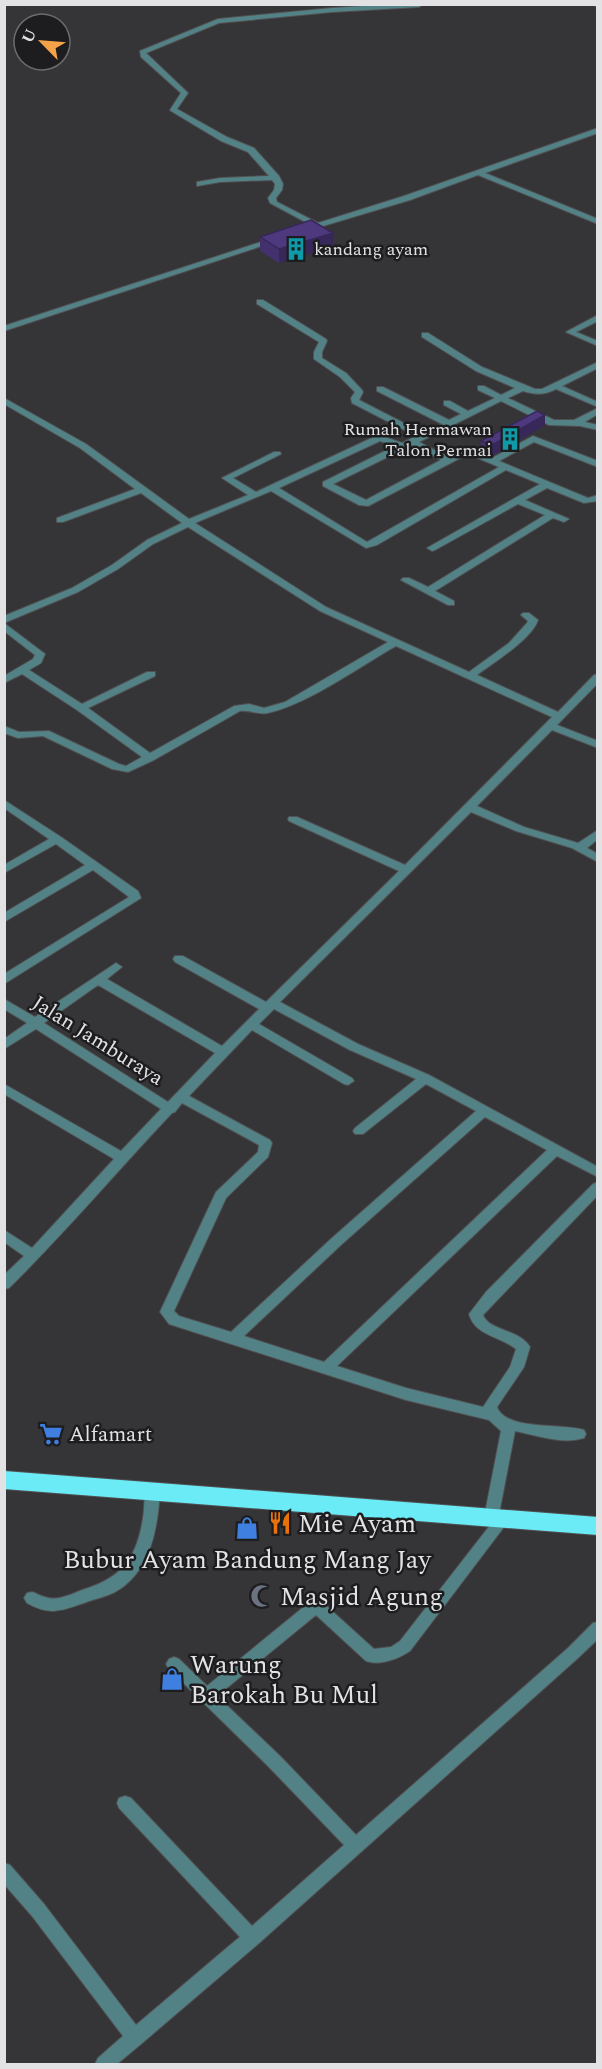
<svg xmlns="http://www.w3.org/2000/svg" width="602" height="2069" viewBox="0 0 602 2069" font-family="Spectral,serif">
	<rect width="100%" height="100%" fill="#353538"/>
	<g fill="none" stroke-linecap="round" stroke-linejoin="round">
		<g stroke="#515153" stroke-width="2">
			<g id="street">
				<polygon points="394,4 422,5 419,7 332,12 219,23 146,53 188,93 177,109 227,137 254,148 279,176 283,184 282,190 276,198 277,202 318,223 404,196 598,128 598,133 485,173 598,219 598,224 478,175 410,200 303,232 299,230 311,225 270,203 268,198 274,190 275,184 272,180 220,182 197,186 197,182 220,178 269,176 248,152 221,141 171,111 170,110 181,93 141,57 140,51 218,19 332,8"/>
				<polygon points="592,4 598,4 598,7"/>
				<polygon points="273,238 280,240 4,331 4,326"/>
				<path d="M257 300H263L326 339 327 341 322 352V358L346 373 362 390 363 392 359 400 423 433 442 424 377 391V387H383L449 420 461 414 444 405V401H450L468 411 495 398 478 390V386H484L501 395 515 388 476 371 422 337V333H428L482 367 535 389H542L598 362V368L562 386 598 402V407L556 389C544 395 536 395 523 391L508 398 554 420H574L598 408V414L585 422 598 425V430L580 426 549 425 501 401 419 442 448 457 468 448 492 458 533 436 598 461V467L534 442 499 461 588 498 598 495V501L584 503 547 488 525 500 569 519 564 522 553 518 435 591 454 601V605H448L401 580 403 578H409L428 587 545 515 518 504 435 550 432 551 427 548 540 484 506 470 377 545 366 548 271 491 195 523 326 607 469 672 509 643 527 623 528 621 521 615 523 613H529L538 620C532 639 493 663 477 675L558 712 594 675 598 674V683L557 725 598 741V748L552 730 477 806 524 827 578 843 598 830V839L587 848 598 854V862L572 848 516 831 471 812 280 1002 358 1044 429 1075 598 1167V1177L557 1156 337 1366 406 1388 483 1407 510 1367 516 1349C500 1336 475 1336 469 1314L486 1292 593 1184 598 1182V1195L483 1315C489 1331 519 1329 530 1347L524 1367 497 1407C506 1431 563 1423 584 1430L586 1434 584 1438C563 1445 535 1435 515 1431L499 1514 503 1513 508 1515 510 1519 410 1651C398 1659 380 1666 366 1661L316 1615 217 1696 280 1756 356 1835 568 1648 593 1623 598 1622V1639L578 1658 258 1944 141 2044 117 2064H95L98 2058 123 2036 32 1916 4 1884V1863L10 1865 44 1904 136 2025 229 1946 240 1937 119 1808 117 1803 119 1798 125 1796 131 1798 252 1926 344 1845 268 1766 169 1669 166 1664 169 1659 174 1657 179 1659 207 1686 311 1601 316 1600 321 1601 374 1649 391 1647 400 1641 491 1524 486 1522 484 1518 501 1431 489 1420 406 1400 169 1324 160 1312 216 1192 258 1152 259 1145 182 1103 175 1112 172 1113C117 1171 66 1232 9 1288L4 1289V1275L24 1256 4 1242V1230L32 1248 114 1159 4 1094V1084L121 1151 161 1109 36 1029 4 1049V1039L27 1023 4 1009V999L35 1017 116 963 122 967 107 979 222 1046 259 1009 175 962 173 959 175 956H183L266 1002 399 871 289 821 288 819 289 817H297L405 865 552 717 396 646C359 667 308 704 268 713 259 715 250 710 240 711L154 760 128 772 112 769 43 736 18 738 4 733V726L19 732 49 731 119 764 126 766 142 757 77 710 22 674 4 683V676L33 659 35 655 4 631V623L45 654 41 663 29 670 82 704 147 672H155V676L88 708 150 753 234 706 249 704 264 708 285 702 388 642 320 611 188 527 153 544 118 569 78 592 4 623V616L72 588 112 565 147 540 182 523 141 493 63 522H57V518L135 489 80 448 4 404V398L86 444 189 519 248 495 222 478 274 452H280L281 454 233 478 256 492 376 436H382L402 443 416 436 352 403 351 398 355 392 340 377 314 359V352L319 342 257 304ZM380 441 395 446 323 482V486L359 505 368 506 468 454 499 467 367 542 279 488ZM412 445 441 460 366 500 333 484ZM98 985 215 1053 168 1102 44 1023ZM274 1009 350 1050 416 1079 355 1128 353 1131 355 1134H363L426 1084 476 1111 332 1238 231 1332 179 1316 174 1311 226 1198 268 1157 272 1143 270 1140 189 1096 252 1030 344 1084 348 1085 354 1081 352 1078 259 1024ZM485 1117 547 1150 324 1362 244 1336 342 1244Z"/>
				<polygon points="598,315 598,321 576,332 598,341 598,346 566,332"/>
				<polygon points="4,800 61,837 138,891 141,898 4,984 4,974 129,897 93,870 4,922 4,913 85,865 56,844 4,873 4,865 49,839 4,808"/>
				<path d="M153 1484 158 1486 160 1490C158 1527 151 1572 115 1592 105 1597 94 1599 84 1603 60 1611 50 1616 27 1603L24 1598 27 1593 32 1592C36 1593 40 1596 45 1597 58 1602 73 1593 85 1589 123 1577 137 1557 143 1518 145 1508 143 1495 148 1486Z"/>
			</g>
		</g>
		<g stroke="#515153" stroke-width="2">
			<polygon id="highway" points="4,1471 598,1517 598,1535 4,1489"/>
		</g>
		<use href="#street" fill="#538286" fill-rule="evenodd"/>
		<use href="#highway" fill="#6aebf6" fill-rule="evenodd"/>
	</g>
	<g fill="#43316d">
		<polygon points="333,233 333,247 279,263 260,251 260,237"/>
		<polygon points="545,415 545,425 492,456 480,451 481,441"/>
	</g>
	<g fill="#372859">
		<polygon points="333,233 333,247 279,263 279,249"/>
		<polygon points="545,415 545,425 492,456 492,445"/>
	</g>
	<g fill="#4e397f" stroke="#372859" stroke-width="1.5">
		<polygon points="311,220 333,233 279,249 260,237"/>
		<polygon points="537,411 545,415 492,445 481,441"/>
	</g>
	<defs>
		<g id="building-bare" transform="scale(1.8)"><path d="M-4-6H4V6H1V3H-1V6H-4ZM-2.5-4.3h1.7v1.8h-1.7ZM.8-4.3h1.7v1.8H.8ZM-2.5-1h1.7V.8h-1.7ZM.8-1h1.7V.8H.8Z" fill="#0f9aa8" stroke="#1d1c1e" stroke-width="2.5" paint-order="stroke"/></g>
		<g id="supermarket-bare" transform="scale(1.8)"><path d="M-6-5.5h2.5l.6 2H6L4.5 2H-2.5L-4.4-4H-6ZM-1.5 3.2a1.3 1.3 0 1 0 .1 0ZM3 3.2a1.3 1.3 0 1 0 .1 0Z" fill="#3f7fe0" stroke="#1d1c1e" stroke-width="2.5" paint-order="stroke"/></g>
		<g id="restaurant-bare" transform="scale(1.8)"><path d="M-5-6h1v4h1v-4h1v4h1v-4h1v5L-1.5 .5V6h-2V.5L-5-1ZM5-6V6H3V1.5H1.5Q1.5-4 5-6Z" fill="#e8710a" stroke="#1d1c1e" stroke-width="2.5" paint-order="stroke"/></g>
		<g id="shop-bare" transform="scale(1.8)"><path d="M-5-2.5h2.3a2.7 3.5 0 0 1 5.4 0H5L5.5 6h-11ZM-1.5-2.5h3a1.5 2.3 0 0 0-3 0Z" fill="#3f7fe0" stroke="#1d1c1e" stroke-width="2.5" paint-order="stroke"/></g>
		<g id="mosque-bare" transform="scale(1.8)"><path d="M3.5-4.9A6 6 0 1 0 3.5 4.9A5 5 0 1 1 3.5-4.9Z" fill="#6b7280" stroke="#1d1c1e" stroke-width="2.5" paint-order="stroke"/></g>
	</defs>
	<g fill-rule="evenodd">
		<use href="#building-bare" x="296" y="249"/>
		<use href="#building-bare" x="510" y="439"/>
		<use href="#supermarket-bare" x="51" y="1434"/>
		<use href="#restaurant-bare" x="280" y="1523"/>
		<use href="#shop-bare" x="247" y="1528"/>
		<use href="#mosque-bare" x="262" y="1596"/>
		<use href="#shop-bare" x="172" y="1679"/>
	</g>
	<g text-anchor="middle" stroke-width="5" stroke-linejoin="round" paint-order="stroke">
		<g font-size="18" fill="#e2e1e3" stroke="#1d1c1e" text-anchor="start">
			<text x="314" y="255">kandang ayam</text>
			<text x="492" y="435" text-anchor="end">Rumah Hermawan<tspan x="492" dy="21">Talon Permai</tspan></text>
		</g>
		<g font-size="21" fill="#e2e1e3" stroke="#1d1c1e">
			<text transform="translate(98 1040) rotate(32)" y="7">Jalan Jamburaya</text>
		</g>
		<g font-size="21" fill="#e2e1e3" stroke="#1d1c1e" text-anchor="start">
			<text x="69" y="1441">Alfamart</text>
		</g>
		<g font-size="26" fill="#e2e1e3" stroke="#1d1c1e" text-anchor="start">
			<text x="298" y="1532">Mie Ayam</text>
			<text x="247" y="1568" text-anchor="middle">Bubur Ayam Bandung Mang Jay</text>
			<text x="280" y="1605">Masjid Agung</text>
			<text x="190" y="1673">Warung<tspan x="190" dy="30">Barokah Bu Mul</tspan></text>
		</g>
	</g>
	<rect width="602" height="2069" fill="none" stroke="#e2e1e3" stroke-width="12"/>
	<g transform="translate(42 42) rotate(295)"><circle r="28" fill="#1d1c1e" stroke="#6c6b6d" stroke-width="1.5"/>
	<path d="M0-4.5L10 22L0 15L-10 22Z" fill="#f6a248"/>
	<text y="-9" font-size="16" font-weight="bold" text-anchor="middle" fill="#e2e1e3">U</text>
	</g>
</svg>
